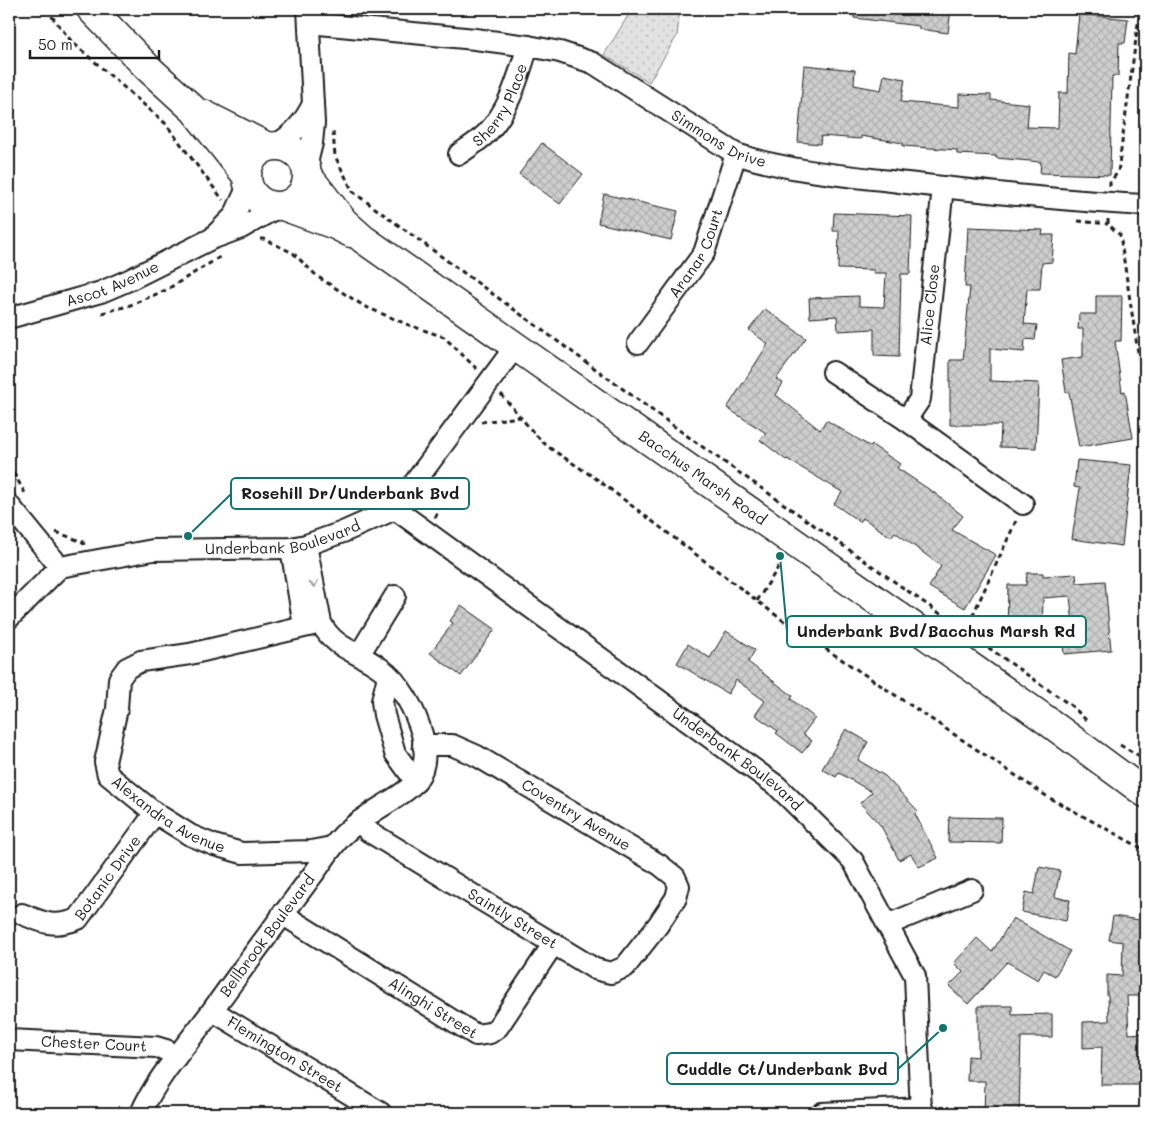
<svg xmlns="http://www.w3.org/2000/svg" width="1154" height="1122" viewBox="0 0 1154 1122" font-family="Mali,sans-serif">
	<defs>
		<pattern id="grass-dots" width="8" height="8" patternUnits="userSpaceOnUse" patternTransform="scale(1.25)"><rect width="8" height="8" fill="#e2e2e2"/><path d="M2 2h.1M6 6h.1" fill="none" stroke="#c1c1c1" stroke-width="1.8" stroke-linecap="round"/></pattern>
		<pattern id="building-cross-hatch" width="8" height="8" patternUnits="userSpaceOnUse" patternTransform="scale(1.25)"><rect width="8" height="8" fill="#cecece"/><path d="M0 0l8 8M0 8l8-8" fill="none" stroke="#b0b0b0"/></pattern>
	</defs>
	<rect width="100%" height="100%" fill="#fff"/>
	<filter id="ink" filterUnits="userSpaceOnUse"><feTurbulence type="fractalNoise" baseFrequency=".02" numOctaves="2"/><feDisplacementMap in="SourceGraphic" scale="10" xChannelSelector="R" yChannelSelector="G"/><feConvolveMatrix kernelMatrix="1 2 1 2 8 2 1 2 1" color-interpolation-filters="sRGB"/></filter>
	<g filter="url(#ink)">
		<polygon fill="url(#grass-dots)" stroke="#7f7f7f" points="632,9 680,9 677,36 649,82 604,55"/>
		<g fill="url(#building-cross-hatch)" stroke="#1c1c1c">
			<polygon points="854,9 951,9 948,33 919,29 919,26 854,18"/>
			<polygon points="1079,14 1128,19 1125,43 1119,43 1118,76 1112,76 1110,175 1040,173 1041,162 996,158 996,156 957,154 957,150 903,146 903,143 861,136 861,139 821,136 820,144 798,142 804,65 855,70 854,85 881,90 884,75 905,79 901,102 959,107 959,94 991,95 991,100 1029,104 1027,127 1058,128 1059,93 1068,93 1069,53 1075,54"/>
			<polygon points="542,143 583,174 560,204 519,174"/>
			<polygon points="604,194 678,211 671,240 598,223"/>
			<polygon points="834,213 912,216 910,274 901,274 899,357 874,356 874,329 838,331 837,316 810,318 809,298 859,296 859,306 884,307 886,273 874,273 874,270 838,269 839,231 833,231"/>
			<polygon points="968,227 1043,230 1042,235 1054,235 1052,262 1042,263 1040,289 1027,289 1024,324 1037,325 1035,340 1025,339 1024,352 990,349 990,381 1039,383 1036,448 1000,447 1001,425 950,425 950,360 963,360 970,287 965,287"/>
			<polygon points="1096,296 1122,296 1121,341 1115,341 1122,392 1125,391 1133,438 1079,447 1069,392 1066,392 1061,360 1083,357 1083,329 1078,329 1079,314 1096,314"/>
			<polygon points="765,309 806,338 776,379 783,383 776,395 820,430 826,420 871,447 872,445 900,464 897,468 936,494 963,516 952,530 996,555 965,608 929,587 941,566 895,532 891,537 863,518 860,522 834,504 842,492 787,459 786,460 760,440 766,433 727,408 768,344 749,330"/>
			<polygon points="1077,460 1131,465 1122,546 1072,539 1080,488 1074,487"/>
			<polygon points="1027,573 1043,573 1043,576 1076,574 1077,583 1105,581 1111,650 1064,654 1062,635 1074,634 1070,596 1043,598 1042,642 1007,642 1008,585 1026,585"/>
			<polygon points="461,605 495,629 461,676 430,653 453,623 450,621"/>
			<polygon points="726,631 755,650 748,662 793,696 791,699 815,718 803,734 812,741 802,753 776,733 778,731 755,715 765,701 736,680 728,694 677,663 688,644 710,658"/>
			<polygon points="846,729 868,742 858,760 885,776 918,811 915,814 938,858 919,867 911,854 899,860 881,826 860,803 872,792 839,773 836,777 822,769"/>
			<polygon points="949,817 1002,818 1001,843 948,842"/>
			<polygon points="1039,867 1060,871 1055,897 1070,900 1066,921 1022,912 1026,892 1034,894"/>
			<polygon points="1113,916 1145,921 1145,996 1127,996 1129,1034 1145,1033 1145,1085 1101,1085 1102,1047 1083,1048 1083,1022 1109,1021 1108,995 1107,995 1107,975 1122,976 1123,942 1109,940"/>
			<polygon points="1013,918 1070,951 1055,976 1044,970 1038,980 1007,962 968,1004 949,986 963,972 954,963 977,938 992,952"/>
			<polygon points="978,1006 1012,1006 1012,1015 1052,1014 1052,1037 1021,1037 1019,1113 984,1113 985,1081 967,1081 968,1056 978,1057"/>
		</g>
		<g fill="none" stroke-linecap="round" stroke-linejoin="round">
			<g stroke="#1c1c1c" stroke-width="24">
				<g id="street">
					<path id="s1" d="M309 23 475 39 528 46 560 52 593 63 736 154C791 172 850 176 907 183 986 192 1066 201 1145 205"/>
					<path d="M275 146C294 133 303 124 313 104"/>
					<path id="s2" d="M459 154C468 148 479 141 487 133 510 109 518 77 528 46"/>
					<polyline points="306,167 312,143 314,123 308,9"/>
					<polyline points="216,234 234,216 248,186"/>
					<path id="s3" d="M9 318 101 292 129 280 211 239 241 228 278 207"/>
					<path id="s4" d="M638 343 704 253 736 154"/>
					<polyline points="833,372 906,420 1023,504"/>
					<path id="s5" d="M906 420 920 399 943 187"/>
					<polyline points="9,505 60,567"/>
					<path id="s6" d="M395 509 777 786 853 861 915 976 921 1113"/>
					<polyline points="291,548 304,626"/>
					<path id="s7" d="M9 618 60 567 153 550 291 548 306 545 343 532 395 509 515 347"/>
					<path id="s8" d="M321 623 190 654 141 661 127 668 119 679 117 709 105 762 108 775 155 813 190 835 214 845 242 853 311 851 332 847"/>
					<polyline points="359,655 395,596"/>
					<polyline points="388,676 382,701 384,715 395,753 416,782"/>
					<path id="s9" d="M360 821 368 831 595 969 611 973 625 967 658 925 676 898 679 886 675 877 660 865 477 756 452 745H423"/>
					<path id="s10" d="M22 914C44 923 54 928 78 919L155 813"/>
					<path id="s11" d="M282 914 476 1035 490 1033 498 1027 554 943"/>
					<polyline points="887,925 972,890"/>
					<path id="s12" d="M213 1011 381 1113"/>
					<path id="s13" d="M9 1040 156 1047 166 1050 176 1057"/>
					<path id="s14" d="M141 1113C158 1074 190 1042 214 1008 246 964 278 921 311 877 322 863 330 848 343 835 357 821 375 811 392 800 400 795 410 789 416 781 426 768 426 750 422 734 415 710 401 683 380 668 359 652 334 649 321 623L306 545"/>
					<polyline points="822,1113 922,1108"/>
				</g>
			</g>
			<g stroke="#1c1c1c" stroke-width="31">
				<g id="secondary">
					<polyline points="91,9 148,68 194,110 246,175"/>
					<polyline points="203,114 268,147"/>
					<circle cx="277" cy="176" r="30"/>
					<path id="s15" d="M308 176 344 222 363 239 1042 717 1145 793"/>
					<polyline points="283,206 335,225 351,233"/>
				</g>
			</g>
			<g stroke="#1c1c1c" stroke-width="3" stroke-dasharray="5 4" stroke-linecap="butt">
				<polyline points="46,9 72,42 165,123 223,200"/>
				<polyline points="333,132 335,156 353,192 697,443 1073,707 1087,721"/>
				<polyline points="1110,186 1110,182 1118,172 1140,9"/>
				<polyline points="1108,219 1108,224 1120,235 1145,398"/>
				<polyline points="1078,221 1108,224"/>
				<polyline points="260,239 264,239 293,253 318,277 364,306 406,324 444,337 478,370"/>
				<polyline points="102,313 128,306 166,290 220,257"/>
				<polyline points="501,394 533,432 547,446 598,480 781,619 1048,797 1145,850"/>
				<polyline points="481,422 520,417"/>
				<polyline points="9,465 25,493"/>
				<polyline points="435,518 439,510 434,492 435,486"/>
				<polyline points="56,532 83,542 84,545"/>
				<polyline points="757,601 783,560"/>
				<polyline points="965,632 1016,521"/>
				<polyline points="1120,745 1145,759"/>
				<polyline points="1143,849 1145,841"/>
			</g>
			<use href="#street" stroke="#fff" stroke-width="20"/>
			<use href="#secondary" stroke="#fff" stroke-width="28"/>
		</g>
		<defs><path id="oneway-chevron" d="M-2-3.5L2.5 0L-2 3.5" fill="none" stroke-width="1.6" stroke-linecap="round" stroke-linejoin="round" transform="scale(1.25)"/></defs>
		<use stroke="#999" href="#oneway-chevron" transform="translate(314 584) rotate(79)"/>
	</g>
	<g text-anchor="middle" stroke-width="4" stroke-linejoin="round" paint-order="stroke">
		<g font-size="15" fill="#1c1c1c" stroke="#fff">
			<text dy="5" stroke="none"><textPath href="#s2" startOffset="66">Sherry Place</textPath></text>
			<text dy="5" stroke="none"><textPath href="#s1" startOffset="435">Simmons Drive</textPath></text>
			<text dy="5" stroke="none"><textPath href="#s4" startOffset="108">Aranar Court</textPath></text>
			<text dy="5" stroke="none"><textPath href="#s3" startOffset="109">Ascot Avenue</textPath></text>
			<text dy="5" stroke="none"><textPath href="#s5" startOffset="120">Alice Close</textPath></text>
			<text dy="5" stroke="none"><textPath href="#s15" startOffset="499">Bacchus Marsh Road</textPath></text>
			<text dy="5" stroke="none"><textPath href="#s7" startOffset="298">Underbank Boulevard</textPath></text>
			<text dy="5" stroke="none"><textPath href="#s6" startOffset="424">Underbank Boulevard</textPath></text>
			<text dy="5" stroke="none"><textPath href="#s8" startOffset="384">Alexandra Avenue</textPath></text>
			<text transform="translate(576 815) rotate(31)" y="5">Coventry Avenue</text>
			<text dy="5" stroke="none"><textPath href="#s10" startOffset="109">Botanic Drive</textPath></text>
			<text dy="5" stroke="none"><textPath href="#s9" startOffset="182">Saintly Street</textPath></text>
			<text dy="5" stroke="none"><textPath href="#s14" startOffset="218">Bellbrook Boulevard</textPath></text>
			<text dy="5" stroke="none"><textPath href="#s11" startOffset="178">Alinghi Street</textPath></text>
			<text dy="5" stroke="none"><textPath href="#s13" startOffset="85">Chester Court</textPath></text>
			<text dy="5" stroke="none"><textPath href="#s12" startOffset="84">Flemington Street</textPath></text>
		</g>
	</g>
	<path fill="none" stroke="#0f766e" stroke-width="2" d="M188 536L231 494M780 556L787 632M943 1028L898 1069"/>
	<g fill="#0f766e" stroke="#fff" stroke-width="2">
		<circle cx="188" cy="536" r="5"/>
		<circle cx="780" cy="556" r="5"/>
		<circle cx="943" cy="1028" r="5"/>
	</g>
	<g fill="#fff" stroke="#0f766e" stroke-width="2">
		<rect x="231" y="478" width="238" height="31" rx="5"/>
		<rect x="787" y="616" width="299" height="31" rx="5"/>
		<rect x="667" y="1053" width="231" height="31" rx="5"/>
	</g>
	<g font-size="16" text-anchor="middle" font-weight="bold" fill="#1c1c1c">
		<text x="350" y="499">Rosehill Dr/Underbank Bvd</text>
		<text x="936" y="637">Underbank Bvd/Bacchus Marsh Rd</text>
		<text x="782" y="1075">Cuddle Ct/Underbank Bvd</text>
	</g>
	<rect width="1154" height="1122" fill="none" stroke="#fff" stroke-width="30"/>
	<rect x="15" y="15" width="1124" height="1092" fill="none" stroke="#1c1c1c" stroke-width="2" filter="url(#ink)"/>
	<path d="M30 50v8h129v-8" fill="none" stroke="#1c1c1c" stroke-width="2.5"/>
	<text x="38" y="50" font-size="15" fill="#1c1c1c" stroke="#ffffff" stroke-width="4" paint-order="stroke">50 m</text>
</svg>
